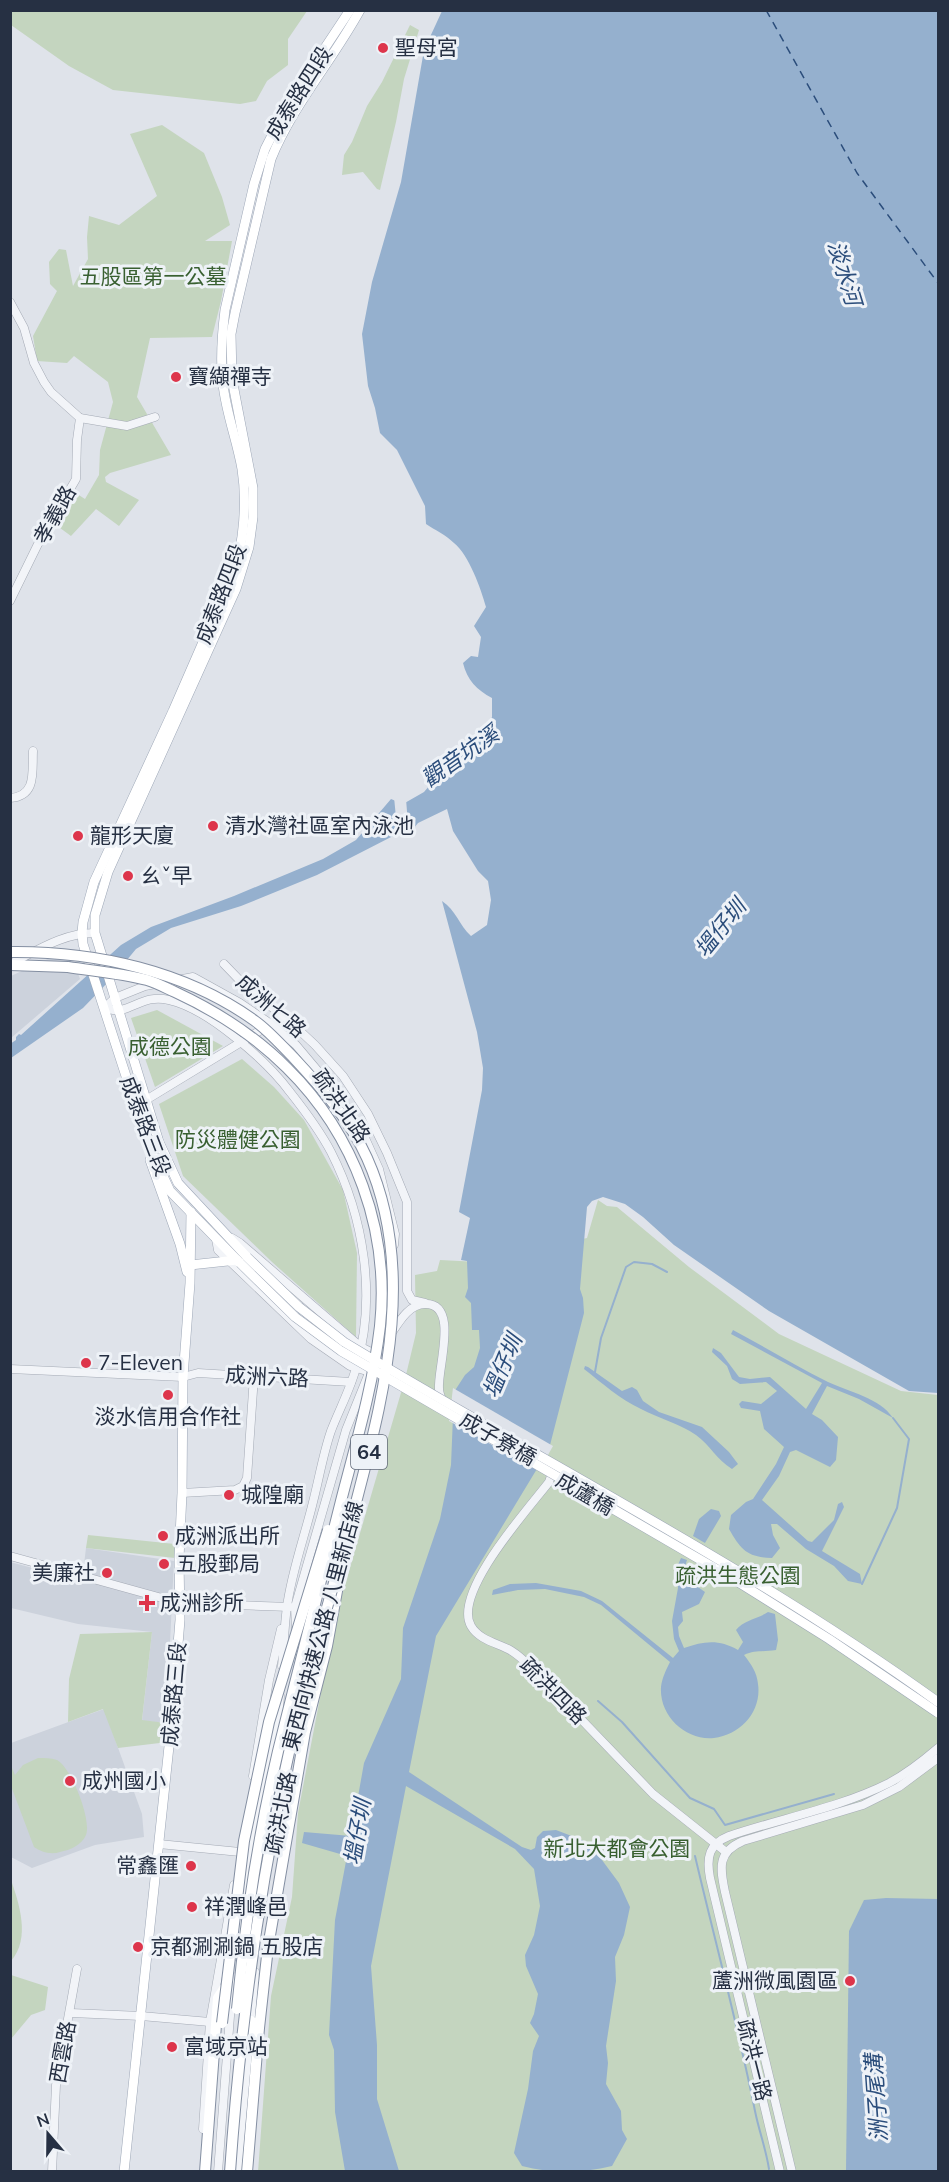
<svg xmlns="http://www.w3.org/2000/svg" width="949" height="2182" viewBox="0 0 949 2182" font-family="Mulish,'Noto Sans TC',sans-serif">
	<rect width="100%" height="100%" fill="#dfe3ea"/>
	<g fill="#ccd2dc">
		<polygon points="69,949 80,979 11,1038 11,976"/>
		<polygon points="86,1548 174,1561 166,1723 142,1721 152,1632 78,1624 11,1608 10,1562 82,1581"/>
		<polygon points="104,1709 142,1814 144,1837 95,1845 32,1868 11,1857 11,1743"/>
	</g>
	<g fill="#c4d5bf">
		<polygon points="10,11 11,10 307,11 288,39 288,65 267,81 256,101 240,104 113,90 69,66 11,25"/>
		<polygon points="410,25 419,30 404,79 396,122 380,190 377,189 363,172 342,175 344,155 352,142 367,106 382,82"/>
		<polygon points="162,125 204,153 222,197 230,225 205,241 232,241 221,301 212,337 150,338 137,397 171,455 110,473 105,477 106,482 139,500 119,526 96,509 71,536 56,525 74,492 85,499 99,475 100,450 113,402 108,382 74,356 67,363 37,361 33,336 57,291 50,284 49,262 59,249 66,250 73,286 88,259 87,237 89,216 119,225 157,196 130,134"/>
		<polygon points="157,1010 223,1046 155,1087 131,1018"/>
		<polygon points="242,1059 274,1087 304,1120 343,1190 357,1253 356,1337 272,1262 183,1176 159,1104"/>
		<polygon points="598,1200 607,1206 617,1207 689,1267 779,1334 901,1391 938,1395 938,2171 258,2172 271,1996 292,1897 298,1813 335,1619 405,1379 416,1333 415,1275 437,1271 440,1260 479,1262 587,1238"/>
		<polygon points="88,1535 175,1544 175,1558 86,1548"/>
		<polygon points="152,1632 142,1720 166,1723 168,1742 118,1748 103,1709 68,1722 69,1679 80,1634"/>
		<path d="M38 1758C44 1758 51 1758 57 1760 71 1767 92 1820 86 1835 82 1845 70 1850 60 1852 51 1855 41 1852 34 1847L11 1786V1769L12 1768 15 1775 23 1765Z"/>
		<path d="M10 1877C19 1903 31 1938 11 1961Z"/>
		<polygon points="11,1975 48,1987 45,2010 31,2015 11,2039"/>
	</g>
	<g fill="#95b0ce">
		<path d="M442 11H938V1393L909 1391 769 1311 674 1245 643 1217 625 1204 603 1197 592 1201 587 1207 580 1289 583 1298 584 1313 549 1449 436 1636 409 1772 522 1847 531 1850 535 1848 537 1837 543 1831 556 1830 582 1840 599 1856 619 1883 630 1907 624 1935 615 1957 616 1981 606 2046 608 2063 606 2084 621 2111 622 2130 627 2139 612 2166C582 2173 552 2174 522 2166L514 2153 528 2089 533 2051 539 2036 530 2023 534 2014 538 1994 526 1966 525 1955 534 1935 540 1906 534 1869 515 1849 406 1786 371 1966 377 2045V2099L399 2171H345L335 2112 334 2050 329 2035 335 1920 347 1856 302 1843 304 1832 351 1836 364 1763 401 1679 403 1628 440 1519 451 1465 454 1392 465 1375 474 1367 480 1348 479 1330H472L471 1303 465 1297 468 1288 467 1261 461 1260 470 1218 459 1212 482 1090 483 1068 477 1032 442 901C456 910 459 925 471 936L487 925 491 900 488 881 478 871 453 831 447 809 418 823 410 833 395 835 317 875 241 906 171 928 136 949 112 978 83 1008 11 1058 10 1044 16 1040V1037L19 1034 21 1035 121 945 151 927 234 896 323 859 356 840 391 799 403 804 424 792 436 778 486 732 492 717V698C477 690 467 680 463 663L471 656 478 657 481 637 474 626 486 607C481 589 469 555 454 543 446 535 435 530 426 524L425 506 397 450 380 433 375 408 368 386 362 334 372 282 401 182 424 50Z"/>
		<path d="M733 1330C765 1347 796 1366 828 1382 849 1392 880 1398 893 1418L859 1399 827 1386 812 1414 822 1420 838 1437 836 1460 830 1467 796 1450 790 1452 779 1476 762 1500 808 1541 812 1542 834 1520 838 1504 842 1502 844 1507 822 1551 860 1574 862 1584 848 1581 834 1566 806 1549 777 1524H771L773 1535 780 1548 772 1558C747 1557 741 1550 729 1529L731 1515 746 1502 753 1499 776 1464 784 1447 764 1429 760 1411 741 1408 739 1404 742 1401 761 1404 777 1391 766 1382 740 1384 732 1379 727 1366 712 1352 713 1348 721 1353 739 1377 750 1379 770 1377 806 1409 822 1383 731 1334Z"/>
		<path d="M585 1366 588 1367 622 1391 632 1387 637 1390 643 1401 659 1412 702 1427 729 1452 738 1464 732 1469C717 1460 710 1445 696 1435 680 1424 658 1418 641 1409 620 1399 603 1384 584 1369Z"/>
		<polygon points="711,1509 719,1511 721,1516 705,1543 693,1536 699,1519"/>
		<path d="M681 1558 687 1560C681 1576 694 1584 705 1592L699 1604 682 1612 683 1621 678 1627 679 1636 684 1648C704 1641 719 1639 738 1650L743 1642 736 1630C743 1620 758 1619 768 1612L775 1614 778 1640 776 1650C764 1652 755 1650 744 1655 751 1664 757 1672 758 1684 762 1711 741 1735 714 1738 686 1741 659 1716 661 1687 662 1678 666 1670 670 1662L601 1605 584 1597 545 1589 518 1590 492 1595 493 1590 510 1584 536 1583 581 1591 602 1601 673 1658 679 1651 674 1639 672 1621 678 1588 677 1567Z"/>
		<polygon points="886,1898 938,1899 938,2171 846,2171 849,1931 864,1900"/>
	</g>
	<g fill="#dfe3ea">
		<polygon points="394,797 403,801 406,799 409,836 398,838"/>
		<polygon points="453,1388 553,1446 539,1471 449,1421"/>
	</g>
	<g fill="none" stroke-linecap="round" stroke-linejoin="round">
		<g stroke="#95b0ce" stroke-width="2">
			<polyline points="595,1372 601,1338 626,1267 634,1262 652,1264 667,1272"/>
			<polyline points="862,1584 897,1508 909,1439 893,1418"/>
			<polyline points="598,1701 622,1722 690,1798 714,1809 725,1825 834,1794"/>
			<path d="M695 1856C715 1941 738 2026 755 2111 759 2131 766 2149 769 2169"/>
			<polyline points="750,2172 760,2171"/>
		</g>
		<polyline stroke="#2b4d7b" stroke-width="1.5" stroke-dasharray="8 6" stroke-linecap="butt" points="766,10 857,173 938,283"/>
		<g stroke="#a4aab5" stroke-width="9">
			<g id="minor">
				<polyline points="10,302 24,328 34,363 44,382 51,392 80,418 77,440 76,479 38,544 10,601"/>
				<polyline points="80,418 127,426 155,417"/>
				<path d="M10 798C37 796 32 772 33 751"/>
				<path d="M10 964C38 950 63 933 95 933"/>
				<polyline points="224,964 253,994 284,1016 315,1045 343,1076 368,1114 387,1153 407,1202 407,1291 412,1300 425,1303"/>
				<polyline points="104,1008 115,998 145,986 193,977 240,1003 271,1024 296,1045 339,1096 360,1127 379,1169 395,1234 394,1245"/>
				<path d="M104 1008C109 1009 116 1012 121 1010 139 1005 148 995 169 1000 207 1008 267 1061 290 1092 305 1111 320 1131 331 1152 364 1217 377 1297 356 1368 350 1390 339 1410 331 1431 323 1454 319 1479 313 1502 305 1535 291 1574 287 1607 284 1627 284 1647 282 1666"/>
				<polyline points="146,1100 284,1016"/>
				<polyline points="232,1238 240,1243 361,1347 377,1355"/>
				<polyline points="216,1239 218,1250 311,1339 350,1366 370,1372"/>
				<path d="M391 1334C399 1322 409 1304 425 1304 460 1303 437 1369 439 1389 439 1394 441 1398 444 1403"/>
				<polyline points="10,1369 183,1377 198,1373 351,1382"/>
				<path d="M549 1469 551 1476 549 1482C529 1508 452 1593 471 1626 479 1640 497 1643 510 1650 517 1654 522 1659 528 1664L653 1794 726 1852"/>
				<polyline points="182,1493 235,1490 243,1486 247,1478 254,1376"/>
				<polyline points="10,1556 180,1603 290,1607"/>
				<polyline points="296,1628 295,1607 346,1430 369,1373"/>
				<polyline points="253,1776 269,1680 281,1629"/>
				<polyline points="159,1844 240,1852"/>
				<polyline points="235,1956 259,1799 279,1710 280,1696"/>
				<polyline points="71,2013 141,2016 210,2022"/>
				<polyline points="250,2026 255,1972"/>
				<polyline points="203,2129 210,2022 234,1885"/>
				<polyline points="52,2172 56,2085 77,1969"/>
				<polyline points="218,2172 233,1977"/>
				<polyline points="237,2172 249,2041"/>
				<path d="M780 2172 710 1878C706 1857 709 1844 729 1836 782 1818 839 1808 889 1783 906 1774 924 1760 938 1748"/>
				<path d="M792 2172 725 1892C720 1868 717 1852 743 1841L863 1805 899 1787 938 1758"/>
			</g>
		</g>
		<g stroke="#9da7b7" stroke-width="10">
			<g id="major">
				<polyline points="150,1160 180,1244 187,1272"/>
				<path d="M247 1257 178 1183 159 1142 95 933V915L108 872 236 589 249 547 253 517V488L232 379 231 334 235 313 271 159C293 105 332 61 360 10"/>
				<path d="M240 1263 170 1191 149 1146 139 1116 83 944 82 933 83 922 94 882 173 711 237 564C244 533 247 501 242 469 237 440 226 413 223 384 220 359 222 334 225 310L254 184 265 149 289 102 350 10"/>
				<polyline points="190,1265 237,1260"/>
				<polyline points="124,2172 172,1718 180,1620 179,1559 182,1493 183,1377 190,1283 191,1212"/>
			</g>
		</g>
		<g stroke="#848fa2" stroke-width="12">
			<g id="highway">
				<polyline points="10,965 68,967"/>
				<polyline points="251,2046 251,2021"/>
				<polyline points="205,2172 218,1998 229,1981"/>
				<polyline points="247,2172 259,2028 268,1947 305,1732 327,1646 339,1580"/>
			</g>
		</g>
		<use href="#minor" stroke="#f2f4f8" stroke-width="8"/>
		<use href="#major" stroke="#fff" stroke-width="9"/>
		<use href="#highway" stroke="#fff" stroke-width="10"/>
		<g stroke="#9da7b7" stroke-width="10" stroke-linecap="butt">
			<g id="major-bridge">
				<path d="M247 1257 299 1307 344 1342C542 1462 751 1567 938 1702"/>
				<polyline points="240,1263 295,1317 341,1351 730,1577 829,1639 938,1713"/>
			</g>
		</g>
		<g stroke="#848fa2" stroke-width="12" stroke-linecap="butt">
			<g id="highway-bridge">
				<path d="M10 952C95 951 186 971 255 1021 269 1031 281 1045 293 1057 321 1087 350 1120 367 1158 415 1265 387 1383 359 1491 337 1577 310 1661 290 1748 259 1887 240 2029 230 2172"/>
				<path d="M68 967C94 971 121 973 147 980 157 983 166 988 175 992 216 1011 255 1036 287 1068 355 1135 390 1230 380 1326 373 1386 356 1443 341 1501 322 1575 303 1649 285 1723 261 1816 246 1913 237 2009"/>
				<polyline points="222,2023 244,1841 269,1722 328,1530"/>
			</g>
		</g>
		<use href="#major-bridge" stroke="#fff" stroke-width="9"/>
		<use href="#highway-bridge" stroke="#fff" stroke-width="10"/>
	</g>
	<g fill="#dd354b" stroke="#eef2f7" stroke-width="2">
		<circle cx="383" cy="48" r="6"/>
		<circle cx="176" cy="377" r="6"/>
		<circle cx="213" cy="826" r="6"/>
		<circle cx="78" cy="836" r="6"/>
		<circle cx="128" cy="876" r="6"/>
		<circle cx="86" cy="1363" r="6"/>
		<circle cx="168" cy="1395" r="6"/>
		<circle cx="229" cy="1495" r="6"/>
		<circle cx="163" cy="1536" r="6"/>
		<circle cx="164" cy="1564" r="6"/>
		<circle cx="107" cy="1573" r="6"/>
		<path d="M144 1594h6v6h6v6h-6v6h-6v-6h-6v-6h6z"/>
		<circle cx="70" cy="1781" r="6"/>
		<circle cx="191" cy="1866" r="6"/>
		<circle cx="192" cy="1907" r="6"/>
		<circle cx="138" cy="1947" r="6"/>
		<circle cx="850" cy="1981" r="6"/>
		<circle cx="172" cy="2047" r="6"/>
	</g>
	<g text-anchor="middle" stroke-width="6" stroke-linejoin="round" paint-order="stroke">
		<rect fill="#eef2f7" stroke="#626a79" stroke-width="1.5" x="351" y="1435" width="36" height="34" rx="4.5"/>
		<g font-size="20" font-weight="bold" fill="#263043">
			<text x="369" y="1459">64</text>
		</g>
		<g font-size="21" fill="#263043" stroke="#eef2f7" text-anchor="start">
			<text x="395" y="55">聖母宮</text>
			<text x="188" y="384">寶纈禪寺</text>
			<text x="225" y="833">清水灣社區室內泳池</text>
			<text x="90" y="843">龍形天廈</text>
			<text x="140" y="883">ㄠˇ早</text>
			<text x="98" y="1370">7-Eleven</text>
			<text x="168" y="1424" text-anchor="middle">淡水信用合作社</text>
			<text x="241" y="1502">城隍廟</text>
			<text x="175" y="1543">成洲派出所</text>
			<text x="176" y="1571">五股郵局</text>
			<text x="95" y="1580" text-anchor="end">美廉社</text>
			<text x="160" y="1610">成洲診所</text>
			<text x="82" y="1788">成州國小</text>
			<text x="179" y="1873" text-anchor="end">常鑫匯</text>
			<text x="204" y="1914">祥潤峰邑</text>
			<text x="150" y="1954">京都涮涮鍋 五股店</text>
			<text x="838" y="1988" text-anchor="end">蘆洲微風園區</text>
			<text x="184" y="2054">富域京站</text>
		</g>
		<g font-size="21" fill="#263043" stroke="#eef2f7">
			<text transform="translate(299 93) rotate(-58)" y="7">成泰路四段</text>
			<text transform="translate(55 515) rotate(-61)" y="7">孝義路</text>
			<text transform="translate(221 594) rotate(-69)" y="7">成泰路四段</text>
			<text transform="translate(271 1006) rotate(41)" y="7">成洲七路</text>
			<text transform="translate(341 1106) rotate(55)" y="7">疏洪北路</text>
			<text transform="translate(145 1126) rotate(69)" y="7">成泰路三段</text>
			<text transform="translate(267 1377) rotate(3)" y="7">成洲六路</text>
			<text transform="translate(498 1439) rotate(30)" y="7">成子寮橋</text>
			<text transform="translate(585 1494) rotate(30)" y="7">成蘆橋</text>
			<text transform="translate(323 1626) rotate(-75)" y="7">東西向快速公路 八里新店線</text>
			<text transform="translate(553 1691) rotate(45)" y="7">疏洪四路</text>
			<text transform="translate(174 1694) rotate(-85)" y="7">成泰路三段</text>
			<text transform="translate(281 1813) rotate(-79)" y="7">疏洪北路</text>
			<text transform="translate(63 2052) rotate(-80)" y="7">西雲路</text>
			<text transform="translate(754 2060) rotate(76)" y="7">疏洪一路</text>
		</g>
		<g font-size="21" fill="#396031" stroke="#eef2f7">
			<text x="153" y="284">五股區第一公墓</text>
			<text x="170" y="1054">成德公園</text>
			<text x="238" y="1147">防災體健公園</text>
			<text x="738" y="1583">疏洪生態公園</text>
			<text x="617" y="1856">新北大都會公園</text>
		</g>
		<g font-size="22" font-style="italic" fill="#2b4d7b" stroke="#eef2f7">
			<text transform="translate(845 273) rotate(73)" y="8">淡水河</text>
			<text transform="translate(460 756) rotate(-35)" y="8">觀音坑溪</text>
			<text transform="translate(720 928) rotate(-51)" y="8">塭仔圳</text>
			<text transform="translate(502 1366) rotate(-67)" y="8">塭仔圳</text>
			<text transform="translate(357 1832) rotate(-80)" y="8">塭仔圳</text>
			<text transform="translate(876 2098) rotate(-94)" y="8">洲子尾溝</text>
		</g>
	</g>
	<rect width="949" height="2182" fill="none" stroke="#263043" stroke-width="24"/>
	<g transform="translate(48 2134) rotate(340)" stroke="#eef2f7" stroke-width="4.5" paint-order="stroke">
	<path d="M0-4.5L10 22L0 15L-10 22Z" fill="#263043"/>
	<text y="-9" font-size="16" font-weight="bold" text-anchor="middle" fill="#263043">N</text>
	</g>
</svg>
